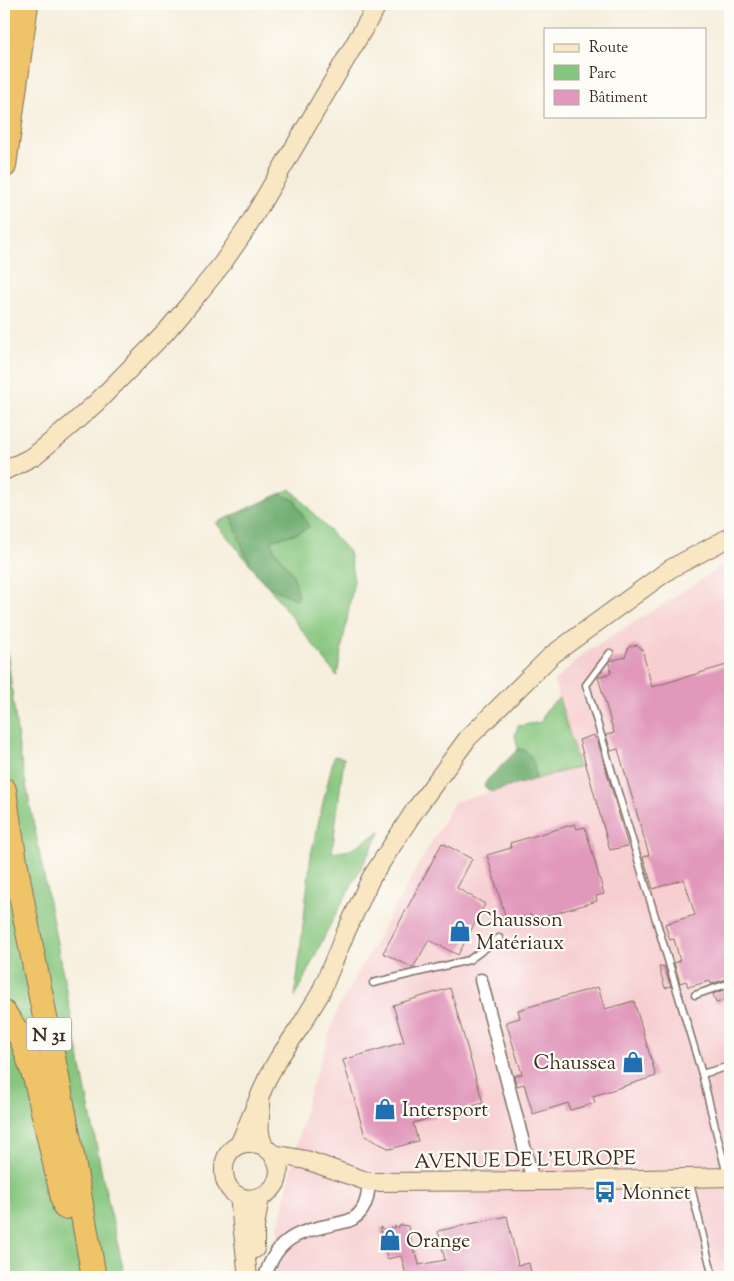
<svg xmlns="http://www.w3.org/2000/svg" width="734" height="1281" viewBox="0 0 734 1281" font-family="'Sorts Mill Goudy',serif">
	<rect width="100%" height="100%" fill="#fdfcf7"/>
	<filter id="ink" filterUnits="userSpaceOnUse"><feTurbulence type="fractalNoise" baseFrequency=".02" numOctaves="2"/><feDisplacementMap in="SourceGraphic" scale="10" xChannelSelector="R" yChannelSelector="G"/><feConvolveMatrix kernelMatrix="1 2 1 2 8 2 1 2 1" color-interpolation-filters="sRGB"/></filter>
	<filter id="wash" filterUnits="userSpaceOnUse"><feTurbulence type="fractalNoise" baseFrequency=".0096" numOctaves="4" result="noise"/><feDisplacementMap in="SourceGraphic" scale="20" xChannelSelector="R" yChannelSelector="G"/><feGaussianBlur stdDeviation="1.12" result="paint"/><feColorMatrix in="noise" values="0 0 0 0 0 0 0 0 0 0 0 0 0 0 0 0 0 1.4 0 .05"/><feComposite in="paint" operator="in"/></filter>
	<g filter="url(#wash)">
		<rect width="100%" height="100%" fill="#f6eedc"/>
		<polygon fill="#f7cfd1" points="725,565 730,576 730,1277 276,1277 278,1227 308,1097 338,1008 454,802 579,767 554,681 585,653"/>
		<g fill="#86c67e" stroke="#60784e">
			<polygon points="291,489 349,552 354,580 337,676 268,586 216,523"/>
			<polygon points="4,626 19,748 103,1179 125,1277 4,1277"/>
			<polygon points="559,698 579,767 536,779 534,764 525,750 518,749 515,736 518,726 541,722 546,710"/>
			<polygon points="334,756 344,758 332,853 350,850 381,831 328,929 295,997 311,854"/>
		</g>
		<g fill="#6cab6d" stroke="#546a46">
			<path d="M280 494 295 500 309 527 298 533 272 540C272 553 291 566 295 580 297 587 297 594 298 600 289 596 279 592 270 587 248 573 240 538 231 516Z"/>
			<path d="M518 749C534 751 534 767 536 779L491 792 484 786 487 780Z"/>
		</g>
		<g id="blocks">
			<g fill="#e198bb">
				<polygon points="637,645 643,650 644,657 652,687 730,664 730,978 711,984 710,981 688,987 686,981 680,983 674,963 680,961 674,939 670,940 665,924 695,915 684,879 653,889 643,857 649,855 618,749 611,751 606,735 614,733 598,677 611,673 609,663 610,661 625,657 629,647"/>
				<polygon points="594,735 595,738 597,738 628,846 610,850 579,740"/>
				<polygon points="575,824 577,829 585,827 604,894 596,896 597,901 532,920 531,915 507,922 487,855 511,848 510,843"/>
				<polygon points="442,843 472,859 457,888 485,904 458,955 429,940 413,968 383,953"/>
				<polygon points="664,966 671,986 665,988 659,967"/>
				<polygon points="598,987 605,1009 634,1001 656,1076 593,1096 595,1103 570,1110 568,1103 533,1114 524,1084 517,1086 514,1076 522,1074 506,1022 520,1018 518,1010"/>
				<polygon points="450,988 483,1103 413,1123 418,1141 390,1149 365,1136 343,1060 404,1042 393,1005"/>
				<polygon points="730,988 730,999 716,1003 713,994"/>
				<polygon points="507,1216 518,1265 529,1263 532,1277 409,1277 409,1274 406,1275 401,1256 387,1259 380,1227 388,1232 391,1227 394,1229 395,1226 397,1228 401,1225 408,1226 414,1253 416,1252 419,1265 445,1260 438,1231"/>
			</g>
		</g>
	</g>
	<g filter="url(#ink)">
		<use href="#blocks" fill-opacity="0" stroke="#7c6f60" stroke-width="1"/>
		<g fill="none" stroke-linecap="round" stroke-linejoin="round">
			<g stroke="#7c6f60" stroke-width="9">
				<g id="lane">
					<polyline points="610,653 586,685 702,1074"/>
					<polyline points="373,983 469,960 499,938"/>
					<polyline points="695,995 730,983"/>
					<polyline points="727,1175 702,1074 730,1066"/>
					<polyline points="689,1179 713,1277"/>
				</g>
			</g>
			<g stroke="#7c6f60" stroke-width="15">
				<g id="street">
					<polyline points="481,980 533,1181"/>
					<path d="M265 1277C279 1230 308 1231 348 1221 365 1215 368 1198 369 1182"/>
				</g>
			</g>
			<g stroke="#7c6f60" stroke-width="20">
				<g id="secondary">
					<polyline points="4,471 34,456 69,427 97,402 164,334 193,300 222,264 247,228 378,4"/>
					<path d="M261 1105C260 1118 257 1136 265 1147 267 1150 271 1151 273 1155 278 1161 280 1169 278 1177 277 1185 269 1193 262 1196 213 1215 209 1126 264 1146"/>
					<polyline points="239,1145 267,1079 278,1059 300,1027 320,994 345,934 371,878 415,810 468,738 552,655 670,569 730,537"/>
					<polyline points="273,1154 306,1160 369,1182 554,1181 730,1177"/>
					<polyline points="239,1196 248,1277"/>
					<polyline points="255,1249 255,1227 260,1197"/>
				</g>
			</g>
			<g stroke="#7c6f60" stroke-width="26">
				<g id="highway">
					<polyline points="4,25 7,4"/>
					<polyline points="4,166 26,4"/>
					<path d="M4 790C16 880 36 969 53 1058 68 1131 81 1204 94 1277"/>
					<polyline points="4,1013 22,1039 36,1080 65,1207"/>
				</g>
			</g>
			<use href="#lane" stroke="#fff" stroke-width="6"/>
			<use href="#street" stroke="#fff" stroke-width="12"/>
			<use href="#secondary" stroke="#f9e7c3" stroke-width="18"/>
			<use href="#highway" stroke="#efc469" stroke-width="24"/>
		</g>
	</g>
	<defs>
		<g id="shop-bare" transform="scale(1.725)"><path d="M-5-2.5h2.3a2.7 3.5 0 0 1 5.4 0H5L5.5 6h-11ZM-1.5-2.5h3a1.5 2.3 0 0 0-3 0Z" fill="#1f6fb2" stroke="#fdfcf7" stroke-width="2.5" paint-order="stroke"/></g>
		<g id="bus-bare" transform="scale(1.725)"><path d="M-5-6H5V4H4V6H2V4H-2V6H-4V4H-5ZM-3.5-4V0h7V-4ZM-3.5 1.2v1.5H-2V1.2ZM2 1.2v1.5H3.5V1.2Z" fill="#1f6fb2" stroke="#fdfcf7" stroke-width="2.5" paint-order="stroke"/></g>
	</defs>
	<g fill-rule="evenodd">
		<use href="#shop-bare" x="460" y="931"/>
		<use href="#shop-bare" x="633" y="1062"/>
		<use href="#shop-bare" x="385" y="1109"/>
		<use href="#bus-bare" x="605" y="1192"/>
		<use href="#shop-bare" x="390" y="1240"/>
	</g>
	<g text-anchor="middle" stroke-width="4.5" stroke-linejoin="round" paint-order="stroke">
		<rect fill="#fdfcf7" stroke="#75695f" stroke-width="1" x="26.5" y="1017.5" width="45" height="33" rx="4"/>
		<g font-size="19" font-weight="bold" fill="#3b2a1e">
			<text x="49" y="1041">N 31</text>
		</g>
		<g font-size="20" fill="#3b2a1e" stroke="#fdfcf7" text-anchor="start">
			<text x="476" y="926">Chausson<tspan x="476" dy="23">Matériaux</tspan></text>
			<text x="616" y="1069" text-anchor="end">Chaussea</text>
			<text x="402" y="1116">Intersport</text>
			<text x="622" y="1199">Monnet</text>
			<text x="406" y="1247">Orange</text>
		</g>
		<g font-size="20" fill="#3b2a1e" stroke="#fdfcf7">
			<text transform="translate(525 1159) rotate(-1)" y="7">AVENUE DE L'EUROPE</text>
		</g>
	</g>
	<rect width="734" height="1281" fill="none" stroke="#fdfcf7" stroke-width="20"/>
	<rect x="544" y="28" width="162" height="90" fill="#fdfcf7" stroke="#afa8a0"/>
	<rect x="554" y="44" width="25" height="8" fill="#f9e7c3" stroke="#afa8a0"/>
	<text x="589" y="52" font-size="15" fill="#3b2a1e">Route</text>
	<rect x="554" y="65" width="25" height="15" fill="#86c67e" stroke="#afa8a0"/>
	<text x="589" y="78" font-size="15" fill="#3b2a1e">Parc</text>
	<rect x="554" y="90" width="25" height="15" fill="#e198bb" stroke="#afa8a0"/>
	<text x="589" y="102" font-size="15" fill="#3b2a1e">Bâtiment</text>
</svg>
